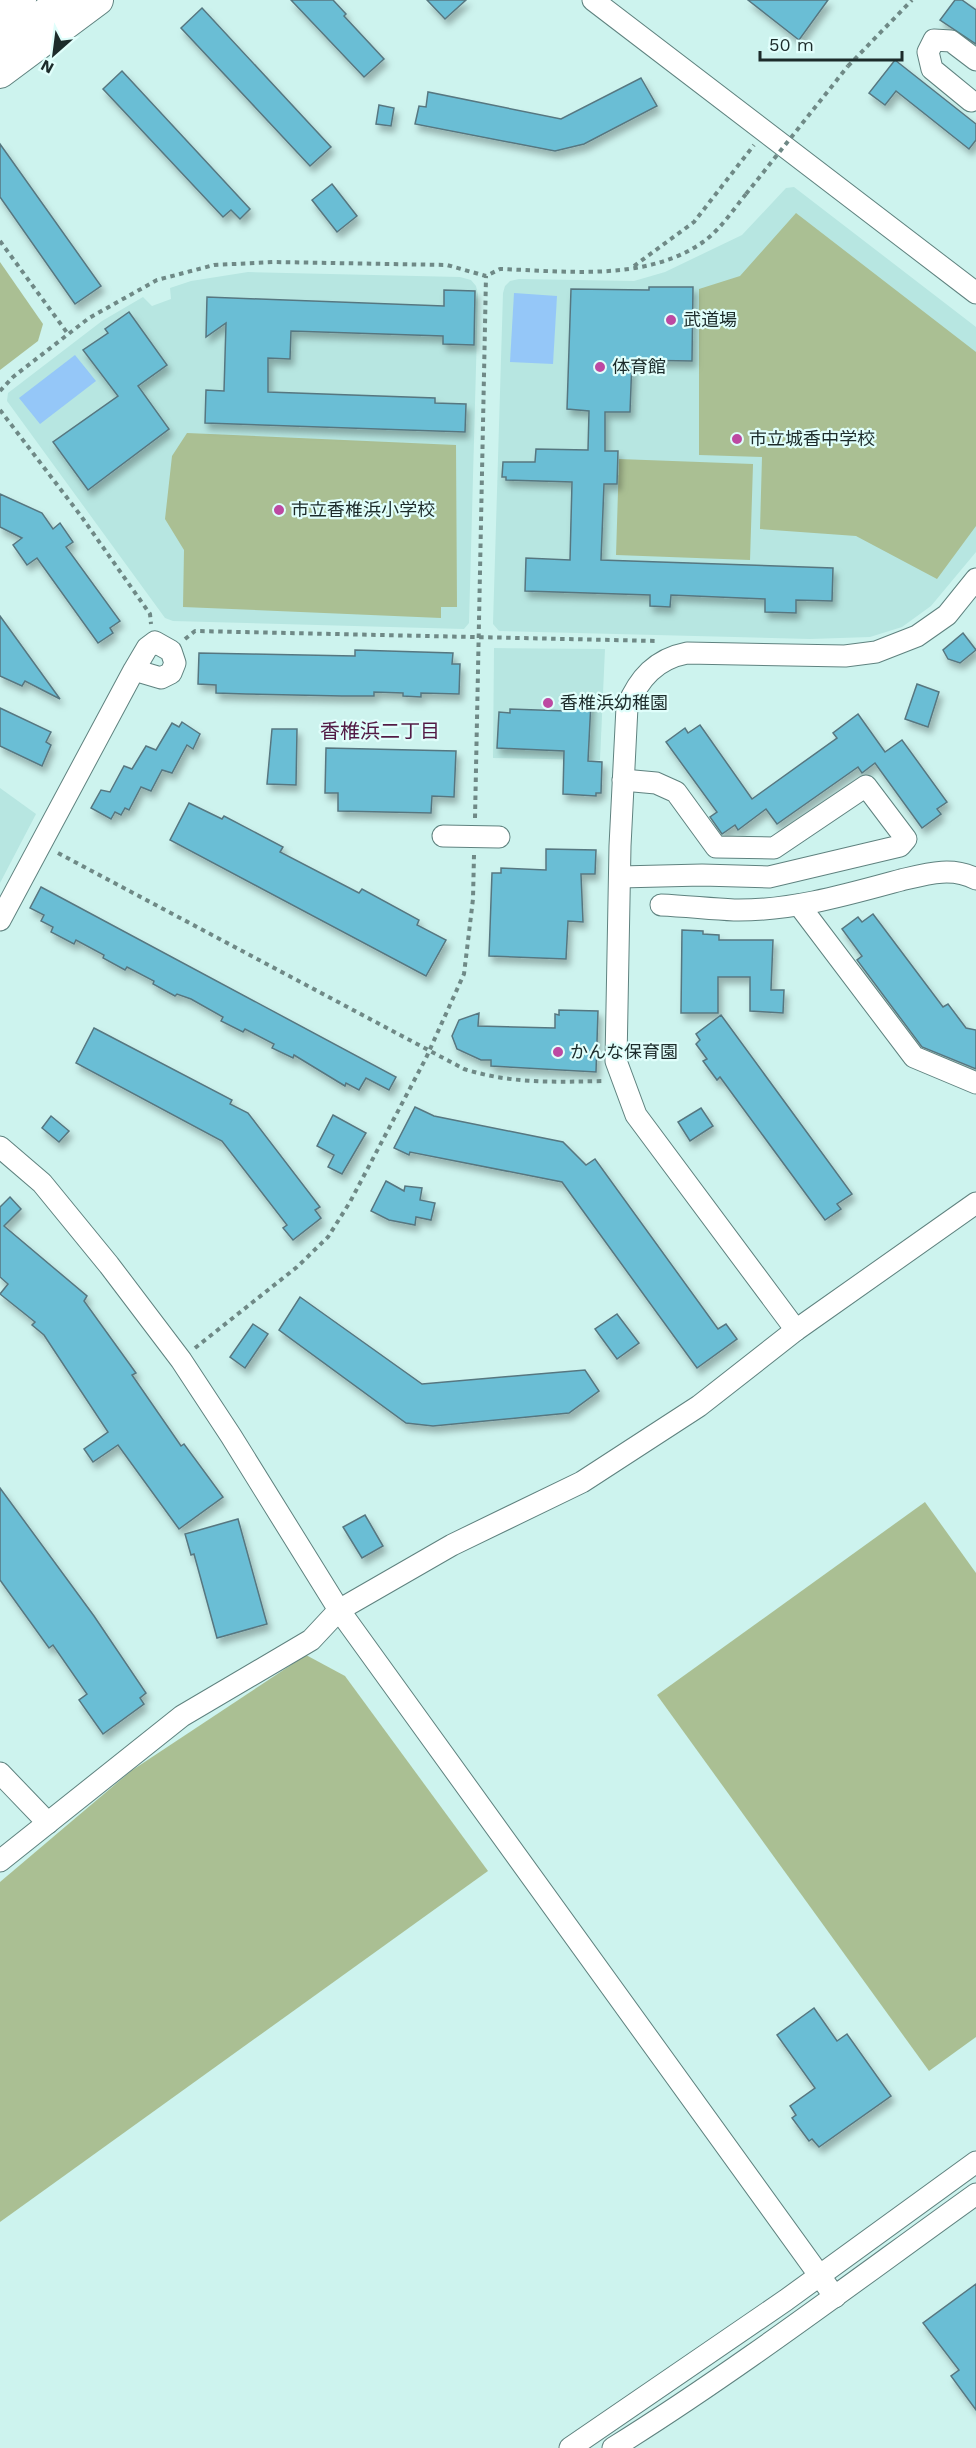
<svg xmlns="http://www.w3.org/2000/svg" width="976" height="2448" viewBox="0 0 976 2448" font-family="'Work Sans','Noto Sans JP',sans-serif">
	<defs>
		<filter id="shadow"><feDropShadow dx="3.5" dy="6" stdDeviation="3" flood-color="#0004"/></filter>
	</defs>
	<rect width="100%" height="100%" fill="#cdf3ee"/>
	<g fill="#b7e6e1">
		<polygon points="794,187 976,327 976,552 931,606 902,627 870,637 810,639 499,631 493,624 503,293 505,286 510,281 519,279 634,281 665,272 742,235 786,188"/>
		<polygon points="248,272 460,277 471,280 476,286 478,294 469,623 464,629 173,621 165,618 7,401 8,393 102,321 143,297 152,306 171,299 170,288 191,281"/>
		<polygon points="494,648 605,649 600,760 493,758"/>
		<polygon points="0,788 36,814 0,883"/>
	</g>
	<g fill="#aabf93">
		<polygon points="796,213 976,352 976,526 937,579 856,536 760,529 762,457 699,455 699,289 740,276"/>
		<polygon points="0,262 43,324 38,341 0,370"/>
		<polygon points="187,433 456,445 457,607 441,607 441,618 183,607 184,550 165,519 172,456"/>
		<polygon points="619,459 753,464 750,560 616,555"/>
		<polygon points="925,1502 976,1573 976,2037 929,2071 657,1695"/>
		<polygon points="306,1655 345,1676 488,1871 0,2222 0,1882 131,1771"/>
	</g>
	<g fill="#95c7f8">
		<polygon points="514,293 557,296 553,364 510,362"/>
		<polygon points="75,355 96,381 40,424 19,398"/>
	</g>
	<g fill="#6bbed5" stroke="#577780" stroke-width="1.5" filter="url(#shadow)">
		<polygon points="291,0 333,0 346,14 344,16 384,59 364,77"/>
		<polygon points="427,0 466,0 445,19"/>
		<polygon points="748,0 828,0 799,40"/>
		<polygon points="955,0 962,0 976,10 976,44 940,20"/>
		<polygon points="202,8 331,147 310,166 181,28"/>
		<polygon points="895,60 976,124 976,140 969,149 896,91 885,105 869,93"/>
		<polygon points="122,71 250,209 240,219 231,210 223,217 103,89"/>
		<polygon points="641,78 657,106 584,144 555,151 415,124 419,106 426,107 428,92 561,119"/>
		<polygon points="379,105 394,108 391,126 376,124"/>
		<polygon points="0,144 101,286 75,304 0,197"/>
		<polygon points="332,184 357,216 337,232 312,200"/>
		<polygon points="649,287 693,287 692,361 632,360 630,412 605,412 605,451 618,451 617,484 604,484 601,560 833,568 832,601 796,600 796,613 765,612 765,599 671,595 670,607 650,606 650,595 525,591 526,558 570,560 572,482 506,480 506,477 502,477 503,462 535,462 536,449 588,450 589,411 567,409 571,289 649,290"/>
		<polygon points="444,290 475,291 474,345 443,344 443,336 291,331 290,359 268,358 268,392 435,398 435,403 466,404 465,432 205,423 206,390 224,391 226,323 206,337 207,297 444,306"/>
		<polygon points="129,312 167,365 138,386 169,429 88,490 53,442 118,396 83,350 108,333 105,329"/>
		<polygon points="0,494 42,513 53,529 60,523 73,542 66,547 120,621 110,628 113,633 98,643 37,558 27,565 13,545 22,538 0,527"/>
		<polygon points="0,616 60,699 25,681 22,686 0,676"/>
		<polygon points="963,633 976,650 960,663 948,659 943,650"/>
		<polygon points="355,650 453,653 452,664 460,664 459,694 421,693 421,697 403,696 403,693 374,692 374,696 342,696 246,694 216,693 216,685 198,684 199,653 355,656"/>
		<polygon points="917,684 939,692 928,727 905,719"/>
		<polygon points="567,700 591,701 588,761 602,762 601,793 596,793 596,796 563,794 564,751 497,748 499,712 510,713 510,709 566,711"/>
		<polygon points="0,708 51,732 46,742 51,745 42,766 0,746"/>
		<polygon points="858,714 885,752 902,740 947,802 937,809 941,814 922,828 875,763 862,773 858,767 777,824 766,809 738,830 735,825 722,834 710,817 717,812 666,742 685,728 688,733 700,725 752,799 837,738 833,733"/>
		<polygon points="182,722 200,734 193,749 187,745 172,773 162,770 151,791 141,787 129,810 125,808 121,815 115,812 111,819 91,808 101,790 110,792 124,766 132,769 146,746 156,750 172,723 179,727"/>
		<polygon points="272,729 297,729 296,785 267,784"/>
		<polygon points="326,748 456,751 454,797 432,796 431,813 338,811 338,793 325,793"/>
		<polygon points="189,803 222,819 224,816 283,847 280,852 359,893 362,889 419,920 417,925 446,940 426,976 170,840"/>
		<polygon points="546,849 596,850 595,874 581,874 583,922 568,921 566,959 489,956 492,873 501,873 501,868 546,870"/>
		<polygon points="41,887 396,1077 389,1090 366,1078 359,1090 346,1083 345,1086 294,1055 293,1058 272,1048 274,1044 245,1029 243,1032 221,1021 223,1017 191,999 177,994 175,996 153,984 154,981 127,967 125,970 103,958 104,955 76,940 74,944 51,932 53,927 41,921 44,915 30,908"/>
		<polygon points="873,914 943,1007 948,1004 966,1028 976,1030 976,1069 922,1047 857,960 862,956 842,929 858,917 862,922"/>
		<polygon points="682,930 703,931 703,934 719,935 719,940 773,940 771,990 784,990 783,1013 750,1011 750,977 718,977 718,1013 681,1013"/>
		<polygon points="559,1010 598,1011 596,1072 491,1066 491,1060 481,1060 457,1049 452,1036 459,1020 479,1013 478,1026 555,1028 555,1014 559,1015"/>
		<polygon points="721,1015 852,1194 837,1204 841,1209 825,1220 720,1077 717,1080 703,1061 707,1059 696,1044 700,1040 696,1034"/>
		<polygon points="94,1028 232,1100 230,1104 248,1113 320,1207 315,1210 321,1218 293,1240 283,1228 287,1225 222,1141 76,1063"/>
		<polygon points="415,1107 434,1116 563,1142 586,1165 595,1159 718,1329 726,1324 737,1339 697,1368 562,1182 410,1152 409,1155 394,1148"/>
		<polygon points="701,1108 713,1126 690,1141 678,1122"/>
		<polygon points="333,1115 366,1133 342,1174 328,1167 334,1155 317,1146"/>
		<polygon points="51,1116 69,1131 59,1142 42,1128"/>
		<polygon points="386,1181 404,1191 405,1186 422,1188 420,1200 435,1203 431,1220 416,1217 415,1225 389,1220 371,1211"/>
		<polygon points="10,1197 21,1209 4,1226 87,1296 84,1301 136,1373 132,1375 181,1446 184,1444 223,1497 179,1529 118,1445 93,1462 84,1449 108,1432 44,1335 32,1325 35,1322 0,1294 8,1284 0,1277 0,1207"/>
		<polygon points="300,1297 422,1384 585,1370 599,1391 569,1413 433,1426 406,1423 279,1330"/>
		<polygon points="617,1314 639,1343 617,1359 595,1329"/>
		<polygon points="253,1324 268,1334 245,1368 230,1357"/>
		<polygon points="0,1488 94,1616 146,1693 140,1698 144,1704 103,1734 79,1700 87,1694 53,1645 49,1648 0,1580"/>
		<polygon points="365,1515 383,1546 362,1558 343,1527"/>
		<polygon points="238,1519 267,1624 217,1638 194,1554 191,1555 185,1534"/>
		<polygon points="814,2008 837,2041 847,2034 891,2096 819,2147 812,2139 809,2141 792,2118 796,2115 790,2106 815,2088 777,2035"/>
		<polygon points="976,2284 976,2410 951,2376 959,2370 923,2323"/>
	</g>
	<g fill="none" stroke-linecap="round" stroke-linejoin="round">
		<g stroke="#5f827f" stroke-width="23">
			<g id="minor">
				<polyline points="593,0 976,293"/>
				<polyline points="971,101 932,69 928,52 934,40 951,41 976,60"/>
				<polyline points="443,836 499,837"/>
				<polyline points="620,877 702,875 769,877 900,846 906,839 866,786 774,848 716,847 676,792 656,783 623,780"/>
				<path d="M661 905C686 906 710 909 734 910 791 911 846 895 901 880 926 874 952 866 976 879"/>
				<polyline points="799,905 914,1057 976,1083"/>
				<polyline points="0,920 134,670 147,648 155,642 171,651 175,663 171,673 161,678 134,670"/>
				<polyline points="0,1147 42,1183 109,1265 181,1360 231,1436 339,1610 835,2297"/>
				<path d="M796 1330 636 1115 616 1061 620 846 627 707C639 678 656 659 687 653L845 656 876 652 917 636 947 615 976 579"/>
				<polyline points="0,1773 48,1823"/>
				<polyline points="0,1861 182,1716 311,1640 339,1610 452,1545 582,1482 699,1406 796,1330 976,1203"/>
				<polyline points="570,2448 786,2300 976,2162"/>
				<path d="M613 2448C738 2370 856 2280 976 2194"/>
			</g>
		</g>
		<g stroke="#5f827f" stroke-width="32">
			<g id="highway">
				<polyline points="0,15 21,0"/>
				<polyline points="0,47 63,0"/>
				<polyline points="0,73 98,0"/>
			</g>
		</g>
		<g stroke="#6f8986" stroke-width="4" stroke-dasharray="4.5 4.5" stroke-linecap="butt">
			<polyline points="848,66 912,0"/>
			<polyline points="0,241 68,334"/>
			<polyline points="634,266 694,222 754,145"/>
			<path d="M0 391 13 377 89 318 157 280 214 265 274 262 447 265 486 276 500 269C565 271 646 282 703 242 720 230 733 210 746 194"/>
			<polyline points="0,410 81,516 150,614 151,624"/>
			<polyline points="185,639 195,631 658,641"/>
			<polyline points="475,818 486,276"/>
			<path d="M58 853 464 1069C512 1084 554 1082 604 1081"/>
			<polyline points="195,1348 297,1267 328,1237 350,1202 426,1058 464,974 473,899 474,855"/>
		</g>
		<use href="#minor" stroke="#fff" stroke-width="21"/>
		<use href="#highway" stroke="#fff" stroke-width="30"/>
		<polyline stroke="#6f8986" stroke-width="4" stroke-dasharray="4.5 4.5" stroke-linecap="butt" points="746,194 848,66"/>
	</g>
	<g fill="#bd49a2" stroke="#e0fefb" stroke-width="2">
		<circle cx="671" cy="320" r="6"/>
		<circle cx="600" cy="367" r="6"/>
		<circle cx="737" cy="439" r="6"/>
		<circle cx="279" cy="510" r="6"/>
		<circle cx="548" cy="703" r="6"/>
		<circle cx="558" cy="1052" r="6"/>
	</g>
	<g text-anchor="middle" stroke-width="4.5" stroke-linejoin="round" paint-order="stroke">
		<g font-size="18" fill="#1c2b2a" stroke="#e0fefb" text-anchor="start">
			<text x="683" y="326">武道場</text>
			<text x="612" y="373">体育館</text>
			<text x="749" y="445">市立城香中学校</text>
			<text x="291" y="516">市立香椎浜小学校</text>
			<text x="560" y="709">香椎浜幼稚園</text>
			<text x="570" y="1058">かんな保育園</text>
		</g>
		<g font-size="20" fill="#521a45" stroke="#e0fefb">
			<text x="380" y="738">香椎浜二丁目</text>
		</g>
	</g>
	<g transform="translate(54 54) rotate(208)" stroke="#e0fefb" stroke-width="4.5" paint-order="stroke">
	<path d="M0-4.5L10 22L0 15L-10 22Z" fill="#1c2b2a"/>
	<text y="-9" font-size="16" font-weight="bold" text-anchor="middle" fill="#1c2b2a">N</text>
	</g>
	<path d="M760 51v9h142v-9" fill="none" stroke="#1c2b2a" stroke-width="3"/>
	<text x="769" y="51" font-size="18" fill="#1c2b2a" stroke="#e0fefb" stroke-width="4.5" paint-order="stroke">50 m</text>
</svg>
